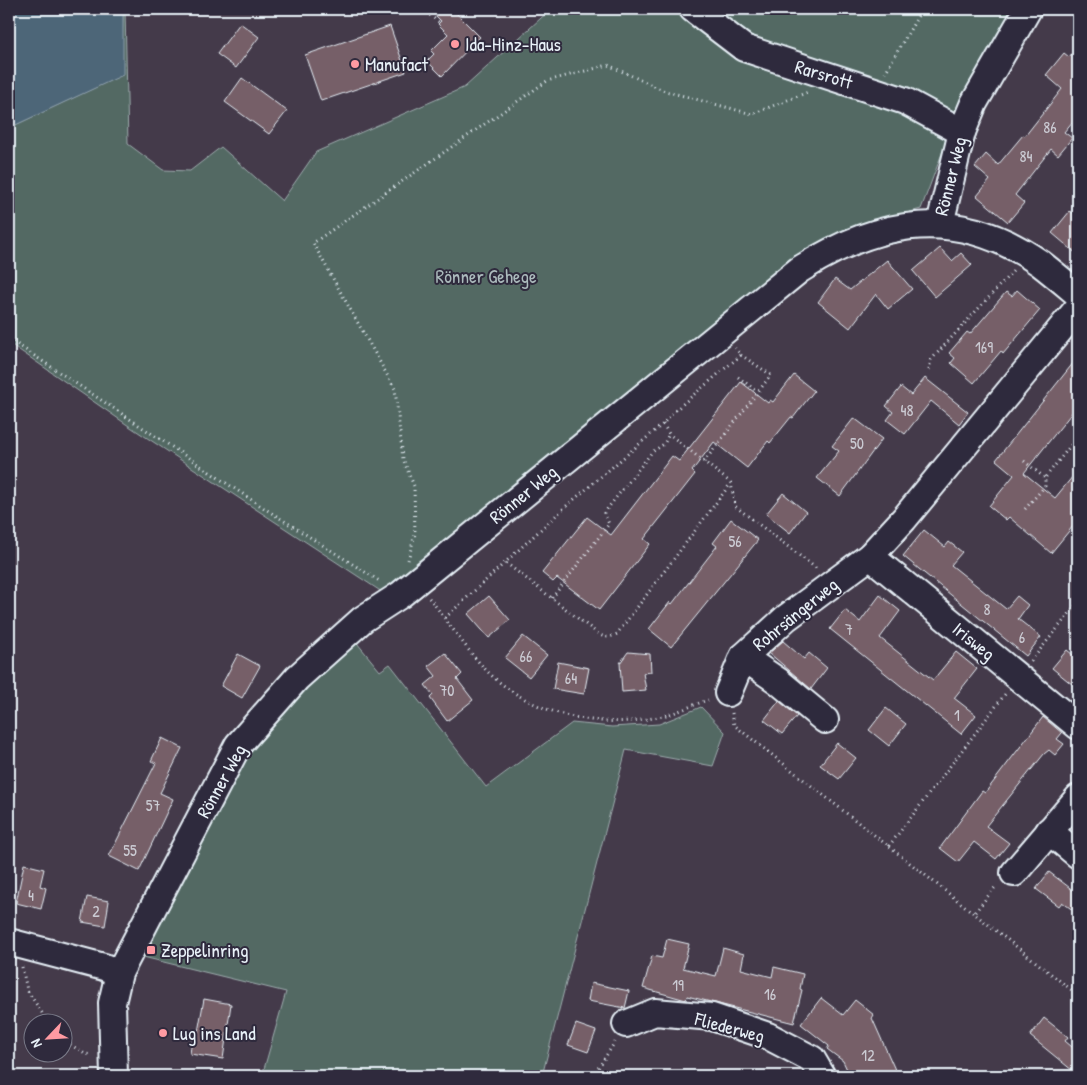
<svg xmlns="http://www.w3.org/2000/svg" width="1087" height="1085" viewBox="0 0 1087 1085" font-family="'Patrick Hand',sans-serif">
	<rect width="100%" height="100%" fill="#443a4a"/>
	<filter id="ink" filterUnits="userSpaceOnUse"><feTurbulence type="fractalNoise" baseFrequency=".02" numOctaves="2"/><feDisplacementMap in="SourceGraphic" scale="10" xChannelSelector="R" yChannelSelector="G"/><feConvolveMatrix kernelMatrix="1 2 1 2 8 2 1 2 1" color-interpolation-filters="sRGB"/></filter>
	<g filter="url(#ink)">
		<g fill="#536964" stroke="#9eadae">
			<polygon points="123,9 125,9 128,144 163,170 190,171 221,147 282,201 316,152 465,87 551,9 1018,9 956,116 921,209 855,227 385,594 126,424 9,343 9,128 122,75"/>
			<polygon points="357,643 380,671 390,664 486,787 572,723 612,727 659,724 701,707 725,732 713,766 626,750 542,1076 262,1076 286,992 143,957 249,751 307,686"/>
		</g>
		<polygon fill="#4e6678" stroke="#8c9eab" points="9,9 123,9 123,75 9,128"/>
		<g fill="#765e67" stroke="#e8f1f8">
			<polygon points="429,9 452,9 480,37 442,76 427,61 434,54 431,51 448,34 438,24 441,21"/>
			<polygon points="240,23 259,37 236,68 217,54"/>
			<polygon points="390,26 406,72 321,101 305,55"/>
			<polygon points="1078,46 1078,115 1064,132 1072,138 1058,155 1051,149 1015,195 1024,203 1008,222 977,196 990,180 975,167 986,154 998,165 1023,135 1025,136 1062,89 1046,75 1064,53 1069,57"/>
			<polygon points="242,78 287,111 269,134 225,102"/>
			<polygon points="1070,211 1078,217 1078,255 1052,233"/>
			<polygon points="940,248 952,261 961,253 972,265 935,297 913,271"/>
			<polygon points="887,260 912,289 888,309 876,294 850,328 818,302 835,279 850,290"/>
			<polygon points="1017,290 1040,310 1003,354 1001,351 974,383 951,363 955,358 949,353 967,332 970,334 1006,292 1012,296"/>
			<polygon points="1078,357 1078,405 1024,473 1055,498 1078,470 1078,520 1051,553 1009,517 1006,520 989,506 1014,475 996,460"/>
			<polygon points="794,375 814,391 793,418 791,417 770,443 768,441 747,468 714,442 692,471 695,474 644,539 650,544 599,610 557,578 553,582 542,573 587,517 611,535 672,456 679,461 741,382 768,403 770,400 773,402"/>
			<polygon points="925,378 968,412 959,424 931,401 905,434 887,420 893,412 886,406 901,387 911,395"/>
			<polygon points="854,418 882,439 840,496 817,478 839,451 832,446"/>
			<polygon points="783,493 806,512 790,533 766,514"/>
			<polygon points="731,519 758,540 671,647 649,629 670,602 672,604 717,546 713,543"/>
			<polygon points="924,530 945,547 949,542 962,552 951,565 1006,609 1017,596 1028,605 1018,619 1041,637 1026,656 903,556"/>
			<polygon points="880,595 900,611 880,638 933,680 956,652 977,669 954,698 976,715 961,734 830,629 845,610 860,622"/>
			<polygon points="489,596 510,620 489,638 468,614"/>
			<polygon points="523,636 547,655 529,677 505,658"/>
			<polygon points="783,641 804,659 809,653 827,668 811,689 769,653"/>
			<polygon points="1067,650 1078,659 1078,689 1052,668"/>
			<polygon points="628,652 650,654 651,672 643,673 646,690 622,692 620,663"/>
			<polygon points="445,653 462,674 457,679 473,700 447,721 430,698 433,695 425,685 436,676 428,666"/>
			<polygon points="238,654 260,666 242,698 221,686"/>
			<polygon points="558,662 589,668 584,694 553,689"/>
			<polygon points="779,701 797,716 782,734 764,720"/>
			<polygon points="886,708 906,724 889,746 869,730"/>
			<polygon points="1043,717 1062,733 1057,739 1064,744 1055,755 1049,750 1044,754 986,826 1009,843 996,859 974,842 958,862 940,848 982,791 985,793"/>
			<polygon points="162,738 182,748 160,793 173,799 139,871 109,856 156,763 151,761"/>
			<polygon points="837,743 856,758 839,779 820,765"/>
			<polygon points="24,864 44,869 40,886 46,888 41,909 16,903"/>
			<polygon points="1049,872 1078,894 1078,914 1062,902 1059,906 1036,889"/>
			<polygon points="87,897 109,901 105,926 82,922"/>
			<polygon points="667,939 689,944 683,968 716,976 723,948 744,954 741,969 772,977 774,967 803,974 800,989 802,990 794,1023 687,996 686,1000 643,988 652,956 662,958"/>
			<polygon points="591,983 629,991 625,1008 588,1001"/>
			<polygon points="821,998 843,1015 855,1000 874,1015 872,1018 896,1072 885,1076 850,1076 843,1061 827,1049 829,1046 801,1024"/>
			<polygon points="204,999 231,1004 223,1059 190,1054 193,1031 198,1032"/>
			<polygon points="1044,1018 1068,1037 1065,1041 1078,1052 1078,1075 1030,1036"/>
			<polygon points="576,1024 596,1031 588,1052 568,1045"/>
		</g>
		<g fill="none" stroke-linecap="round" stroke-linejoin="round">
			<g stroke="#e8f1f8" stroke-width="30">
				<g id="minor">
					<polyline points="693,9 744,48 905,101 962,132"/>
					<polyline points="940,224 962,132 974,103 1028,9"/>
					<polyline points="870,556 1078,726"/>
					<polyline points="743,657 778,681 825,720"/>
					<polyline points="728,693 743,657 786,618 870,556 904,519 1078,308"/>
					<polyline points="1049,831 1078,855"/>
					<polyline points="1014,873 1078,798"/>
					<polyline points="9,942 104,967 119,973"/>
					<polyline points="626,1024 655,1012 712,1017 768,1036 812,1059 822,1076"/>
					<path d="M114 1076 112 1003 119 973 238 745 297 678 363 619 400 595 799 270C879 218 958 206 1040 263 1053 273 1066 284 1078 294"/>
				</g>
			</g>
			<g stroke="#e8f1f8" stroke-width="3" stroke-dasharray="1 4" stroke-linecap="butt">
				<polyline points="419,9 427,13"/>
				<polyline points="432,9 427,13 440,23"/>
				<polyline points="885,73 922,9"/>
				<polyline points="9,339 267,510 381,582"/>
				<polyline points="929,370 931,360 1013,271"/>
				<polyline points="738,377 758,392"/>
				<polyline points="663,424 669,434 731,483 735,506 817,569"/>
				<polyline points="1024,461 1045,478"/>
				<polyline points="704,462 771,375 741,355"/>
				<polyline points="1025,509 1045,486 1045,478 1078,436"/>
				<polyline points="408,560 415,534 414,486 403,459 395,389 313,243 547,81 608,65 665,91 752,114 808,92"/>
				<path d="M506 563 597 633C604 638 609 638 617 634L731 483"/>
				<path d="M429 598C448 621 467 651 488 672 532 715 599 730 658 717 675 714 692 705 708 700"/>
				<polyline points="552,598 609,524 604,513 652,452 664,444 669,434"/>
				<polyline points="445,618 564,508 663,424 672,413 741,355 735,348"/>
				<polyline points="1031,661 1078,603"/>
				<polyline points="732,713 734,725 1078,995"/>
				<polyline points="889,846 1006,693"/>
				<polyline points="975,912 997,885"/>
				<polyline points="22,967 27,990 48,1022"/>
				<polyline points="62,1039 85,1054 92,1055"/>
				<polyline points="593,1076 615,1042"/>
			</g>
			<use href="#minor" stroke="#2f2a3d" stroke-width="26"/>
		</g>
	</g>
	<g fill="#ff9aa2" stroke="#2f2a3d" stroke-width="2">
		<circle cx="455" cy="44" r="5"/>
		<circle cx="355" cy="64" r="5"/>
		<rect x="146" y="945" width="10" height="10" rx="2.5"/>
		<circle cx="163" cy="1033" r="5"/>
	</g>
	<g text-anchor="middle" stroke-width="4" stroke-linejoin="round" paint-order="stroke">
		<g font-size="16" fill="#ccccd4">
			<text x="1050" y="133">86</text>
			<text x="1026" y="162">84</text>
			<text x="984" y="353">169</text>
			<text x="907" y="416">48</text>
			<text x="857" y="449">50</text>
			<text x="735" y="547">56</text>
			<text x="987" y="615">8</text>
			<text x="849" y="635">7</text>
			<text x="1022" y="643">6</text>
			<text x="526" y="662">66</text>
			<text x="571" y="684">64</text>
			<text x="447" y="696">70</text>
			<text x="957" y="721">1</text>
			<text x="153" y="811">57</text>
			<text x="130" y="856">55</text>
			<text x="31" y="901">4</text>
			<text x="96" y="917">2</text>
			<text x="678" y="991">19</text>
			<text x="770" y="1000">16</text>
			<text x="868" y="1061">12</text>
		</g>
		<g font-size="19" fill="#e8f1f8" stroke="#2f2a3d" text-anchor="start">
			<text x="465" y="51">Ida-Hinz-Haus</text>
			<text x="365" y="71">Manufact</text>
			<text x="161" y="957">Zeppelinring</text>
			<text x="173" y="1040">Lug ins Land</text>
		</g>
		<g font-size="19" fill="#e8f1f8" stroke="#2f2a3d">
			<text transform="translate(824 74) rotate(17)" y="7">Rarsrott</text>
			<text transform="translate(950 176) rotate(-76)" y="7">Rönner Weg</text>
			<text transform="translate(523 494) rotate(-39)" y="7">Rönner Weg</text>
			<text transform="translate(795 614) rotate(-39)" y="7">Rohrsängerweg</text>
			<text transform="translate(974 641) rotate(39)" y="7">Irisweg</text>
			<text transform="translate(221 781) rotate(-61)" y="7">Rönner Weg</text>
			<text transform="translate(730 1027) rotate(15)" y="7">Fliederweg</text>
		</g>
		<g font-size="19" fill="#acbbbd" stroke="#2f2a3d">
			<text x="486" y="283">Rönner Gehege</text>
		</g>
	</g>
	<rect width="1087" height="1085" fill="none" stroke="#2f2a3d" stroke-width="30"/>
	<rect x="15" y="15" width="1057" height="1055" fill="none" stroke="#e8f1f8" stroke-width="2" filter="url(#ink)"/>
	<g transform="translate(48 1038) rotate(245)"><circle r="24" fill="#2f2a3d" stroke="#797a88"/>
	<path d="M0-4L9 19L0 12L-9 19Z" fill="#ff9aa2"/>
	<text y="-8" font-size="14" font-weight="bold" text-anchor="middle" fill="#e8f1f8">N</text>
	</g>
</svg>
